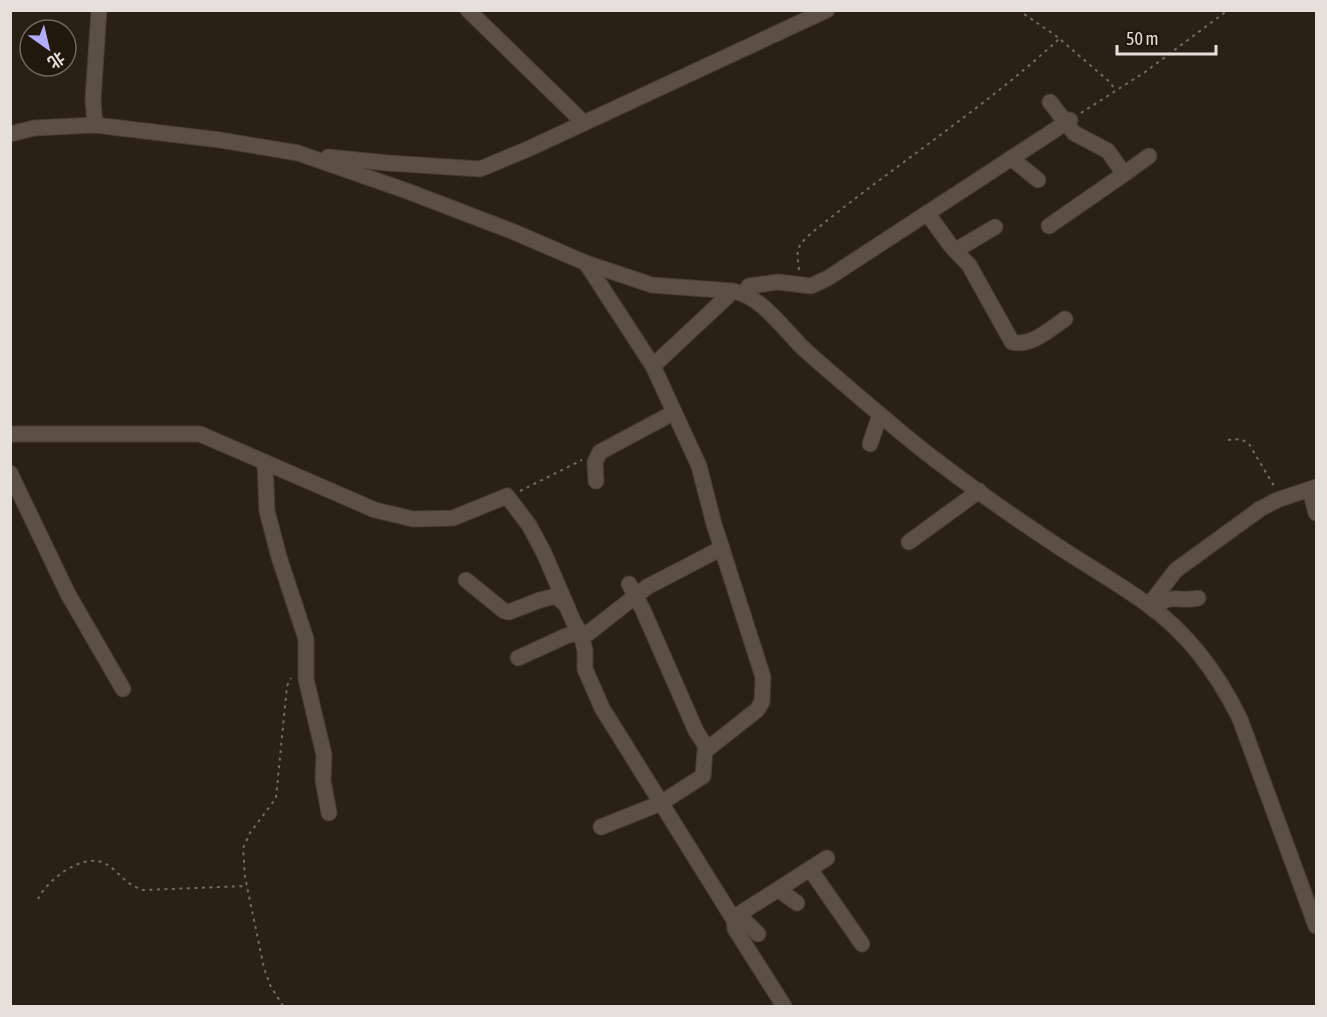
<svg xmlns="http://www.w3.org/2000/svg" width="1327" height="1017" viewBox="0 0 1327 1017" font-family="'Asap Condensed','Noto Sans SC',sans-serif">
	<rect width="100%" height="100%" fill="#2b2016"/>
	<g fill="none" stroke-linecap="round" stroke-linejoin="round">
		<g stroke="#463c36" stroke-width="17">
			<g id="minor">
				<polyline points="468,10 584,123"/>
				<polyline points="95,125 93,100 99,10"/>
				<path d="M10 134 34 128 95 125 220 140 298 153 407 191 514 232 586 263 652 285 733 291C763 297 784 330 805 350 831 373 858 396 884 418 938 465 997 506 1056 545 1086 565 1118 583 1147 604 1188 633 1218 674 1240 719L1316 926"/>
				<polyline points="328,157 388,163 480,169 528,149 827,10"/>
				<polyline points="1011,158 1038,180"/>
				<polyline points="1124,174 1149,156"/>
				<path d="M927 213 951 246 969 265 1012 342C1031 347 1050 329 1065 319"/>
				<polyline points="1049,226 1124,174 1108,151 1074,133 1050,102"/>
				<polyline points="956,250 995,227"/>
				<polyline points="586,263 653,366 699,466 714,524 763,677 762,702 757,710 705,751 703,776 661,803 601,827"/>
				<polyline points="745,293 749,286 778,282 811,286 828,278 1070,120"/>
				<polyline points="653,366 733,291"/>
				<polyline points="10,434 200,434 375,510 413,519 453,518 507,496 529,525 544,553 574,623 580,632 585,650 585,669 602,708 734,920 735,929 784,1006"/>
				<polyline points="870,444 880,415"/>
				<polyline points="265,462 267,511 279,557 306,639 306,679 324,755 323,780 329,813"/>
				<polyline points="10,473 68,594 123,689"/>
				<polyline points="596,481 595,462 600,452 673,413"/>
				<polyline points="1310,490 1316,513"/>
				<polyline points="909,542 979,491"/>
				<polyline points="466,580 504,611 509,612 540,600 556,596 567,606"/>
				<polyline points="629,584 643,610 696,731 707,748"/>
				<polyline points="1149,605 1176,570 1260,509 1277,500 1316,487"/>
				<path d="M1154 610C1168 591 1179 603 1198 598"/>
				<polyline points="582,638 647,587 722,548"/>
				<polyline points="518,658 566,636 580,632"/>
				<polyline points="810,869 862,944"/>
				<polyline points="779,890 797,903"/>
				<polyline points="739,915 758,934"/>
				<polyline points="733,918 827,858"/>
			</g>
		</g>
		<g stroke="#756b62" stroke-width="2" stroke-dasharray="3 4.5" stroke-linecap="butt">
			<polyline points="1018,10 1055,35 1111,83 1115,91"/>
			<polyline points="1081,113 1145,72 1228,10"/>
			<path d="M799 270C797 252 795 249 808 236 890 168 981 111 1059 39"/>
			<polyline points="1228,440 1241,439 1249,444 1274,486"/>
			<polyline points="520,491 582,460"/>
			<path d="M38 899C47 880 82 853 104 863 113 867 119 875 126 881 131 885 137 888 143 890L247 886"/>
			<polyline points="283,1006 270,985 264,968 245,877 243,848 250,833 276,798 287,686 291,678"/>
		</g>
		<use href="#minor" stroke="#5c4f45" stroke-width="15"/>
	</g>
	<rect width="1327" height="1017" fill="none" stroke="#e7dfd9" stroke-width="24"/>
	<g transform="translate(48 48) rotate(146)"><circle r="28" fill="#21170d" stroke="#70675f" stroke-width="1.5"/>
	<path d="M0-4.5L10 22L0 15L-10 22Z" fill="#b1adfa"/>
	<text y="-9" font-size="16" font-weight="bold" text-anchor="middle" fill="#e7dfd9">北</text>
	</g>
	<path d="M1117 45v9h99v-9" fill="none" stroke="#e7dfd9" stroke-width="3"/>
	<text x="1126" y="45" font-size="18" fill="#e7dfd9" stroke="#21170d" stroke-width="4.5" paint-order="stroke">50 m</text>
</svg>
